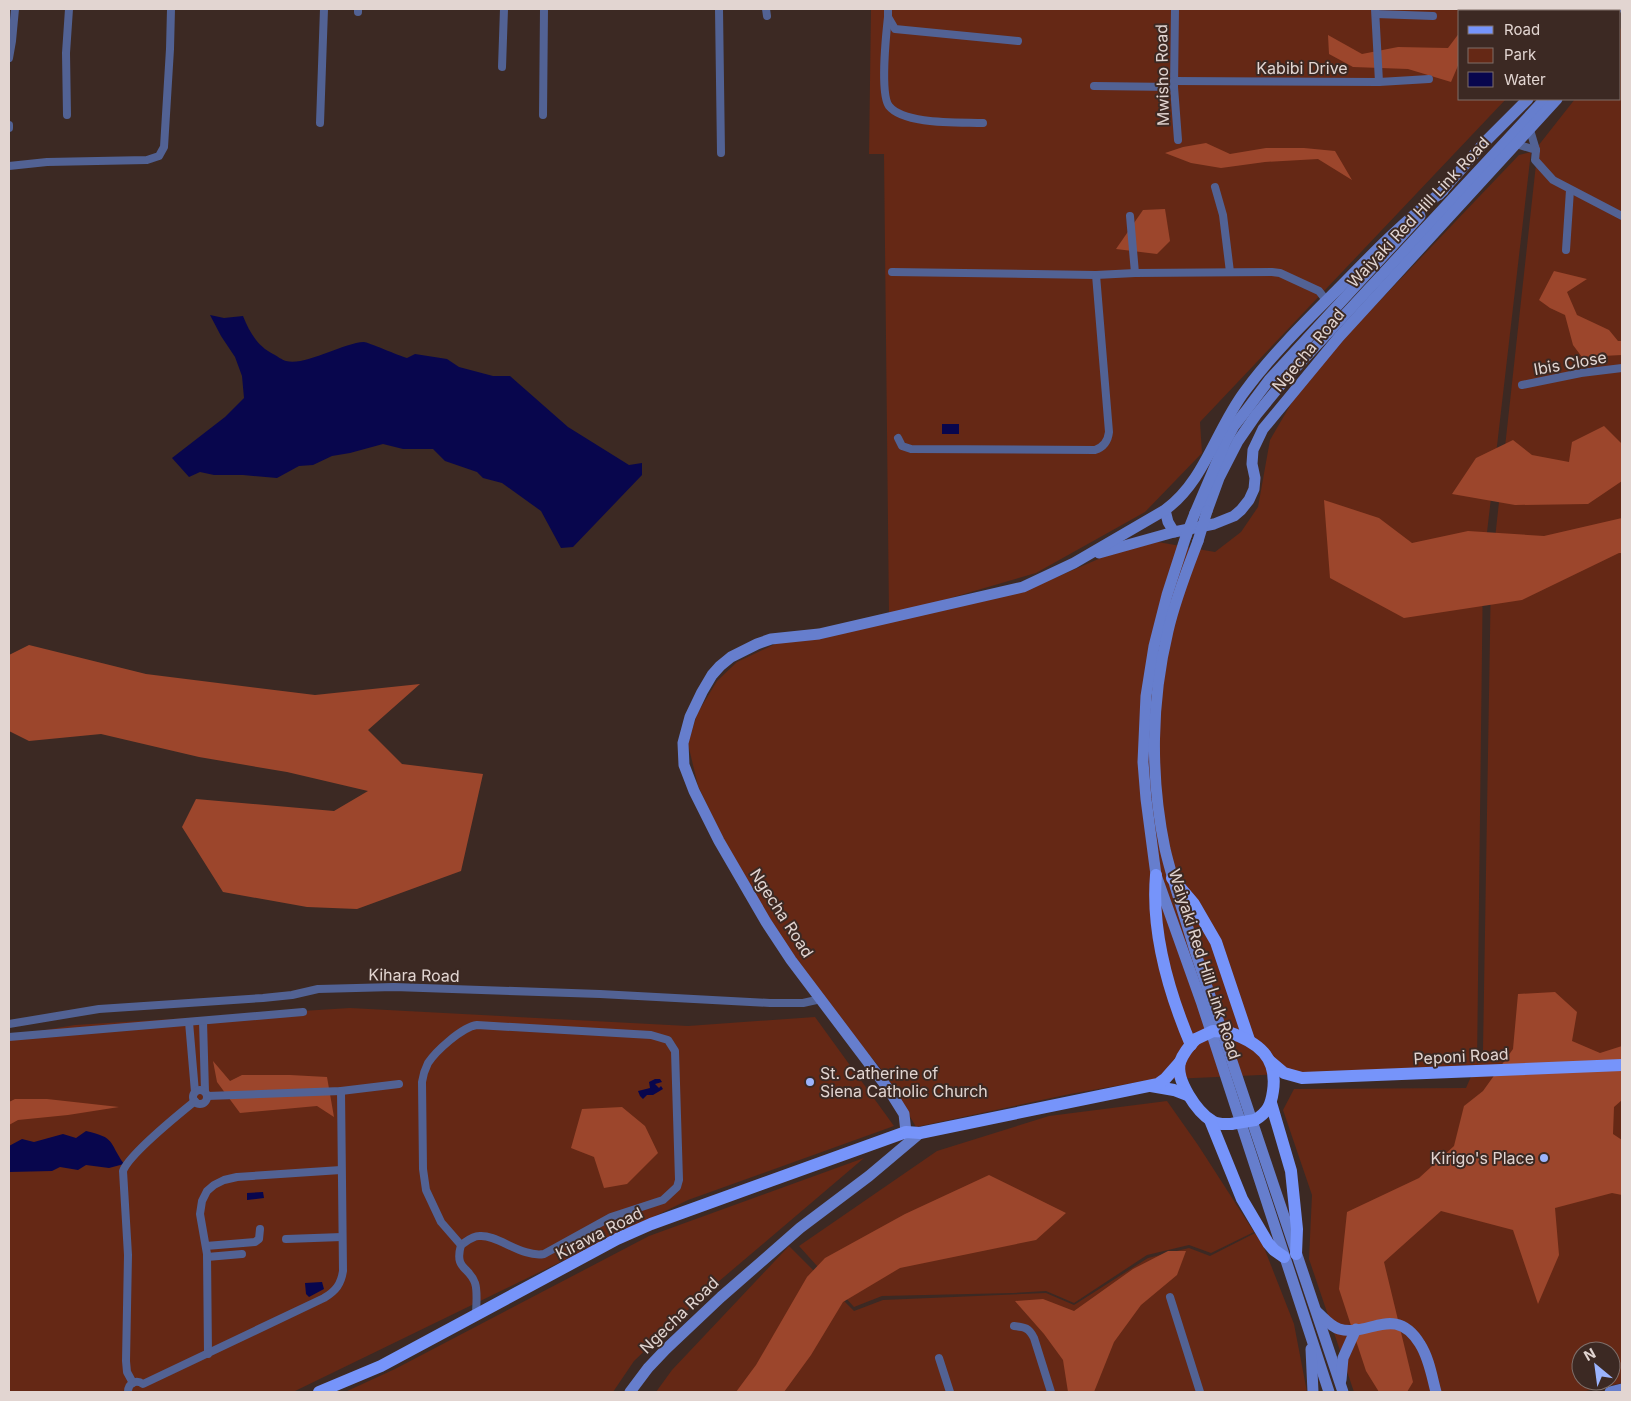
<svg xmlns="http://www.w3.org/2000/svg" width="1631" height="1401" viewBox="0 0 1631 1401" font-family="Inter,sans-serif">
	<rect width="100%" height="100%" fill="#3c2923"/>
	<g fill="#652815" fill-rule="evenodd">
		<polygon points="871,9 1573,9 1572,11 1460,11 1460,99 1506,99 1200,422 1202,453 1145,512 1036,573 889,616 884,154 869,154"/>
		<path d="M1622 24V1383L1581 1392H1354L1309 1259 1312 1195 1283 1110 1294 1089 1466 1088 1476 1065 1150 1080 1070 1094 916 1127 886 1075 842 1022 787 950 731 855 698 786 688 744 697 714 717 681 737 662 775 644 1022 592 1110 554 1158 542 1215 552 1241 532 1258 507 1270 440 1295 397 1325 358 1519 155 1531 152 1483 567 1477 1064 1483 1050 1491 575 1538 146 1575 99H1620V30ZM1581 1351H1611V1381H1581Z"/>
		<polygon points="350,1008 688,1026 815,1017 894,1126 688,1200 293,1392 9,1392 9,1036 75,1025"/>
		<polygon points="1167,1101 1198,1145 1254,1232 1211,1253 1189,1245 1147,1255 1074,1303 1046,1291 1013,1293 882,1296 854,1307 799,1246 937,1151 1049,1116"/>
		<polygon points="864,1158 711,1288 634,1361 613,1392 345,1392 395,1369 649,1236"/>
		<polygon points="1255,1233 1263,1245 1294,1324 1307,1392 656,1392 672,1370 789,1246 854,1311 883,1300 1046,1293 1074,1305 1148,1258 1189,1248 1210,1256"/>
	</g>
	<g fill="#9c462c">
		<polygon points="1460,32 1460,61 1451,82 1408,69 1353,67 1329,54 1328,35 1362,54 1398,47 1448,48"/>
		<polygon points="1206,143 1230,154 1266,148 1304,148 1335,151 1352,180 1318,159 1265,162 1221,168 1191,163 1165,153 1183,147"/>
		<polygon points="1165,209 1170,241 1157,254 1116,249 1143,210"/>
		<polygon points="1554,271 1587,279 1567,292 1577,315 1609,330 1618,341 1622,341 1622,355 1582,357 1573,345 1565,315 1550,308 1539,300"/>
		<polygon points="1604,426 1622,444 1622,481 1588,504 1515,505 1452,494 1476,458 1513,440 1532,455 1569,462 1572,442"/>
		<polygon points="1324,500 1379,518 1412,543 1468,531 1544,536 1622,518 1622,553 1619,553 1522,600 1404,618 1330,578"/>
		<polygon points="29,645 146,674 315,695 420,684 368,730 402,764 483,774 461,871 357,909 307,907 223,892 182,827 196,799 334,811 368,791 287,772 199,757 101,734 29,741 9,731 9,655"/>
		<polygon points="1555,992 1577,1012 1572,1041 1600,1053 1622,1046 1622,1100 1614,1107 1613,1134 1622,1140 1622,1195 1612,1193 1555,1208 1559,1255 1538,1304 1513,1230 1441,1211 1384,1262 1413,1382 1407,1392 1379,1392 1366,1371 1339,1289 1347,1212 1419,1178 1454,1146 1464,1106 1483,1091 1513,1049 1518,994"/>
		<polygon points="213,1061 230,1081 242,1075 290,1075 327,1077 334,1117 317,1106 240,1113 217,1082"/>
		<polygon points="15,1099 47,1099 119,1107 68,1115 18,1120 9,1125 9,1102"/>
		<polygon points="622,1107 645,1126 658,1153 627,1184 604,1188 594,1157 571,1148 582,1109"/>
		<polygon points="989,1175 1066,1213 1036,1240 900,1268 843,1302 811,1355 784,1392 736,1392 756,1365 807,1277 825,1258 905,1214"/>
		<polygon points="1168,1251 1186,1251 1177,1275 1141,1305 1114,1342 1094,1392 1068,1392 1063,1360 1044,1334 1015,1301 1043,1299 1074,1311 1133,1269"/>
	</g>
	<g fill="#08064d">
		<path d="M210 315 224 318 243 316C249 331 257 346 273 354 277 356 282 360 286 361 306 366 342 343 364 342 367 342 400 356 407 358L415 354 447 359 459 367 493 376H510L568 427 629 465 642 463V475L573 547 561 548 541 511 502 483 483 478 477 472 445 461 433 449H403L383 444 350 453 332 456 313 465 299 466 277 478 243 475H214L200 472 189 477 172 458 225 417 244 398 242 376 235 357 221 336Z"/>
		<rect x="942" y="424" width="17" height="10"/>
		<polygon points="655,1079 660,1079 662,1082 655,1084 659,1088 661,1086 663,1089 653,1095 647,1095 643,1099 640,1096 638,1091 650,1088 649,1082"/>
		<path d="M86 1131C116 1138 108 1141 124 1164L109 1168 86 1165 78 1170 60 1167 52 1171 9 1172V1146L22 1139 34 1142 63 1134 76 1138Z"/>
		<polygon points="263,1192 264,1198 247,1200 247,1193"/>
		<polygon points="322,1282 324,1289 309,1297 306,1294 305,1283"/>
	</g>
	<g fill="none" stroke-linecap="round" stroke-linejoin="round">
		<g stroke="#526294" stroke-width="8">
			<polyline points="719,9 721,153"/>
			<polyline points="766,9 767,16"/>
			<polyline points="888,9 888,17 895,29 1018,41"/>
			<polyline points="1175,9 1174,87 1178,140"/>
			<polyline points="1375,9 1379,82"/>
			<polyline points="358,12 358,9"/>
			<polyline points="1376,14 1433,16"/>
			<path d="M888 17C886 35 880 94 889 106 904 125 960 122 983 123"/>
			<polyline points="9,58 12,41 15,9"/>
			<polyline points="502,67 504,9"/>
			<polyline points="1174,81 1379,82 1429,79"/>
			<polyline points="1094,86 1174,87"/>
			<polyline points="67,115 66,53 69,9"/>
			<polyline points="543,115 544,9"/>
			<polyline points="320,123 324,9"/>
			<polyline points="9,125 9,128"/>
			<polyline points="1530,130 1536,150"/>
			<polyline points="1516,144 1536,150 1535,160 1553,180 1622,216"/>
			<polyline points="9,166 47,162 147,160 159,156 164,147 170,49 171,9"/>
			<polyline points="1215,187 1223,215 1230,272"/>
			<polyline points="1130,216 1135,273"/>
			<polyline points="1566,250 1570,190"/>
			<polyline points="892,272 1096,275 1135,273 1272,272 1280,273 1319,291 1326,300"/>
			<polyline points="1522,385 1581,373 1622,368"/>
			<path d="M898 438 902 446 911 449 1095 450C1104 447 1108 441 1109 432L1096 275"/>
			<polyline points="203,1021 205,1092"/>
			<polyline points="189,1022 195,1092"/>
			<polyline points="9,1024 99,1009 263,998 292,995 318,989 394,987 600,994 770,1003 803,1003 821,999"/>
			<path d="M477 1025 651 1035 668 1040 675 1051 679 1180 677 1187 663 1200 611 1217 544 1254C522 1258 497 1234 479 1236 472 1236 466 1242 461 1245L441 1222 426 1190 423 1169 422 1082C423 1075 425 1069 428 1063 436 1051 462 1027 477 1025Z"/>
			<polyline points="9,1037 303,1012"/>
			<circle cx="200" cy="1097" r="7"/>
			<polyline points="207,1096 341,1091 399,1084"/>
			<polyline points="286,1239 342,1237"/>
			<path d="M461 1245C454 1270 469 1266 475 1283 478 1292 476 1306 476 1315"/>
			<polyline points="206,1246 255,1242 259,1239 260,1229"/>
			<polyline points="207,1257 242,1254"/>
			<polyline points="1170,1297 1200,1392"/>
			<path d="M1014 1326C1025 1327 1029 1328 1034 1338L1051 1392"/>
			<polyline points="208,1354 207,1254 200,1214 202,1201 207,1191 214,1185 224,1180 237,1177 341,1170"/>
			<polyline points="939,1358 950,1392"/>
			<path d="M133 1383 127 1372 126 1361 128 1255 123 1171C129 1154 179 1114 195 1101"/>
			<path d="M128 1392C128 1383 136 1379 143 1384L324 1298C336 1291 341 1284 343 1271L341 1091"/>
		</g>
		<g stroke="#667ecd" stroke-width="11">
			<polyline points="1591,11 1592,9"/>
			<polyline points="1603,11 1605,9"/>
			<polyline points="1615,11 1616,9"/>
			<polyline points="1439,195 1483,144 1528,99"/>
			<polyline points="1165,510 1168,522 1174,532"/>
			<polyline points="1207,511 1219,478 1238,441 1256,415 1288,376 1545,99"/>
			<polyline points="1195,513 1225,443 1234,426 1245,412 1269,380 1420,216"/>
			<polyline points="1186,536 1167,595 1154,646 1146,696 1143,762 1146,799 1156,875 1202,1004 1329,1392"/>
			<path d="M1198 541C1187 570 1175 600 1168 631 1151 701 1150 777 1165 849 1173 883 1185 917 1195 951L1343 1392"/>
			<polyline points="1099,553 1174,532 1214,524 1234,516 1241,510 1249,500 1254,489 1255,478 1252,464 1253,450 1263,429 1339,337 1557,99"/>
			<path d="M906 1132 904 1114 889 1090 791 960 766 922 719 841 694 791 684 765 683 743 690 717 702 692 712 675 720 666 731 657 757 644 771 639 819 634 1023 587 1074 563 1165 510C1205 481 1216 429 1245 391 1273 353 1307 320 1340 287 1373 253 1405 220 1443 191"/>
			<path d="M1317 1312C1324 1318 1330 1326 1339 1329 1368 1338 1395 1303 1420 1344 1429 1358 1432 1377 1436 1392"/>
			<polyline points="1311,1349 1313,1392"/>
			<polyline points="1341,1380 1343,1358 1356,1329"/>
			<polyline points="630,1392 648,1368 666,1349 721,1297 800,1228 869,1176 920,1133"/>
			<polyline points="1610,1392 1622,1389"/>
		</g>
		<g stroke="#7694fa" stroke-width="12">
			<path d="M1156 875C1151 932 1169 993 1191 1045"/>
			<polyline points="1172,878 1194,904 1216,942 1249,1040"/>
			<path d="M1228 1032C1258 1042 1278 1057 1273 1091 1271 1105 1268 1112 1255 1120"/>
			<path d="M1196 1039C1190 1045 1183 1054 1180 1062 1175 1080 1197 1112 1212 1121 1218 1125 1224 1124 1231 1124"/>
			<polyline points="1271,1062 1284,1073 1302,1078 1622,1065"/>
			<polyline points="1151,1086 1174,1090 1187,1095"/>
			<polyline points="1271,1103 1291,1171 1297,1229 1296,1254"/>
			<polyline points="1210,1120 1242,1199 1268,1243 1274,1250 1284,1257"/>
			<polyline points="319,1392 381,1366 617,1239 651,1224 906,1132 920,1133 1158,1084 1165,1079 1180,1062"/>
		</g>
		<g stroke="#667ecd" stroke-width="11">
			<polyline points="1186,536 1195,513"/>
			<polyline points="1198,541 1207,511"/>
		</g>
		<g stroke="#7694fa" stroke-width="12">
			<polyline points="1196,1039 1213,1031 1228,1032"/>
			<polyline points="1231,1124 1255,1120"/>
		</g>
	</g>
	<g fill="#9cb4fd" stroke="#3c2923" stroke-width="2">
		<circle cx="810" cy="1082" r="5"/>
		<circle cx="1544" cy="1158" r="5"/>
	</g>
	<g text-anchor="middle" stroke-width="4" stroke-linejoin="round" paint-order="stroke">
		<g font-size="16" fill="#e2d5d1" stroke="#3c2923">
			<text x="1302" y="74">Kabibi Drive</text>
			<text transform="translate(1162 75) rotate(-91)" y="6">Mwisho Road</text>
			<text transform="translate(1418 212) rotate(-47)" y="6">Waiyaki Red Hill Link Road</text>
			<text transform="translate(1308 350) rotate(-50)" y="6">Ngecha Road</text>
			<text transform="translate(1570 363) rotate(-10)" y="6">Ibis Close</text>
			<text transform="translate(782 913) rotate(57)" y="6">Ngecha Road</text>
			<text transform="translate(1205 964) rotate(72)" y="6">Waiyaki Red Hill Link Road</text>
			<text transform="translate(414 975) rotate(1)" y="6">Kihara Road</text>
			<text transform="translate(1461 1056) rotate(-3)" y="6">Peponi Road</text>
			<text transform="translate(599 1233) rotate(-27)" y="6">Kirawa Road</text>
			<text transform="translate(679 1315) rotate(-44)" y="6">Ngecha Road</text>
		</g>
		<g font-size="16" fill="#e2d5d1" stroke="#3c2923" text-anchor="start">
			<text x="820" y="1079">St. Catherine of<tspan x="820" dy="18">Siena Catholic Church</tspan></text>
			<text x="1534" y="1164" text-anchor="end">Kirigo's Place</text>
		</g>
	</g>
	<rect width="1631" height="1401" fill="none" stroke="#e2d5d1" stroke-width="20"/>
	<rect x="1458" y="10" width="162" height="90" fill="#3c2923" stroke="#7e6e69"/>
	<rect x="1468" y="26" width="25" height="8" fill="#7694fa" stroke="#7e6e69"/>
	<text x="1504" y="35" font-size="15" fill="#e2d5d1">Road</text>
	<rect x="1468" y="48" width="25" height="15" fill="#652815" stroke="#7e6e69"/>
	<text x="1504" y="60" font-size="15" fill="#e2d5d1">Park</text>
	<rect x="1468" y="72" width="25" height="15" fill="#08064d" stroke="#7e6e69"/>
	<text x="1504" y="85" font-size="15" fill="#e2d5d1">Water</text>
	<g transform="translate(1596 1366) rotate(331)"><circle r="24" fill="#3c2923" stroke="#7e6e69"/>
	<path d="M0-4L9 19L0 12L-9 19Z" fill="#9cb4fd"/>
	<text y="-8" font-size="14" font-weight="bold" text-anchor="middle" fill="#e2d5d1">N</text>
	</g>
</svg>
